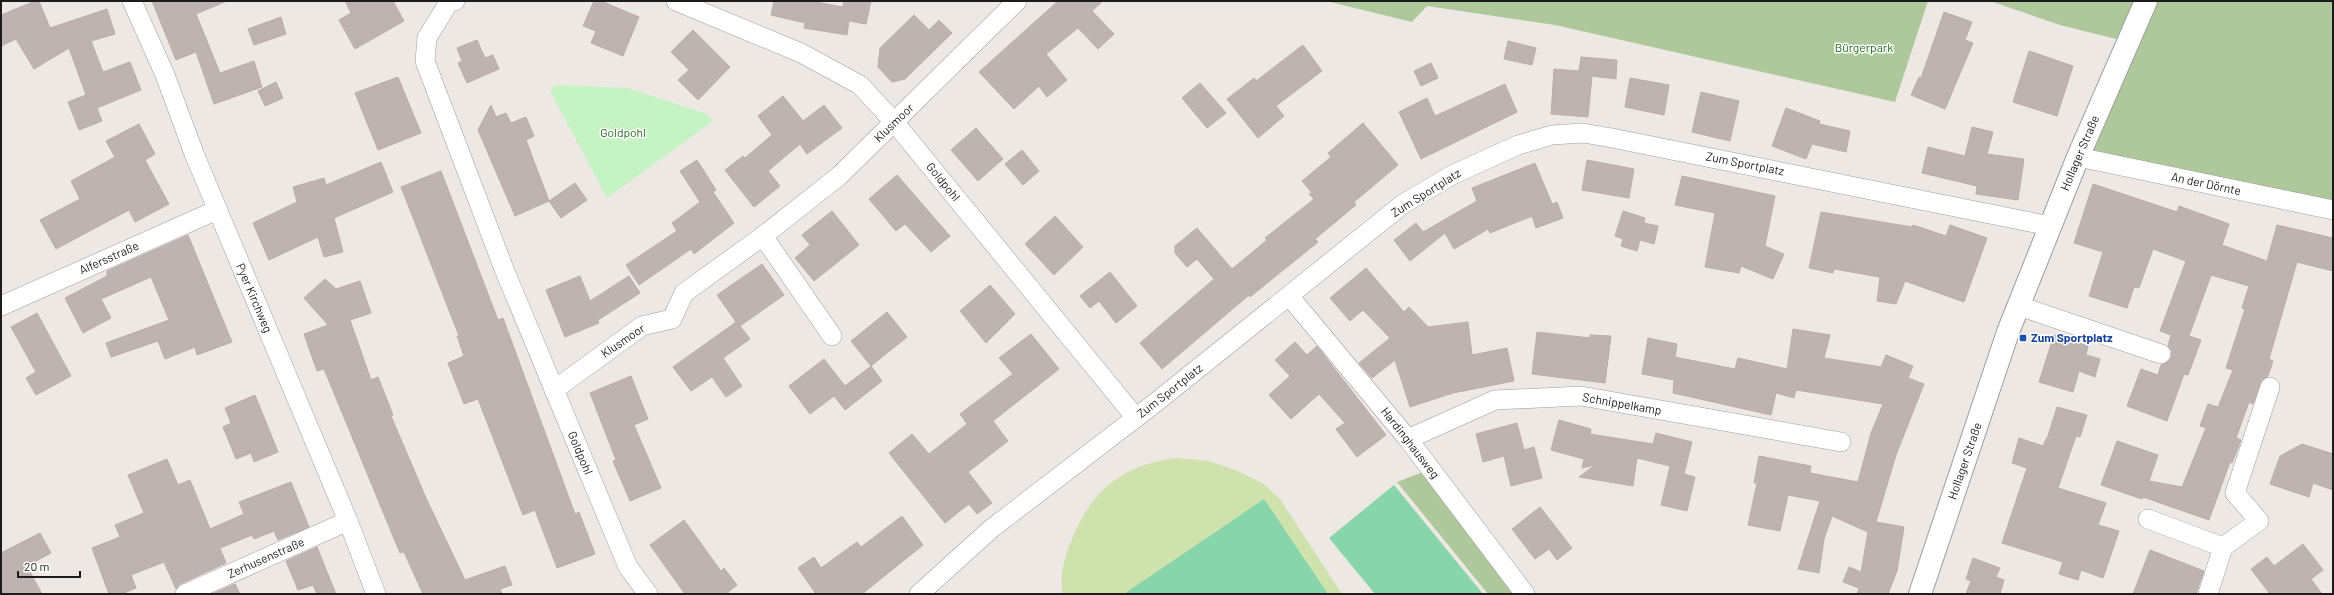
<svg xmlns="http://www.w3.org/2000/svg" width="2334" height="595" viewBox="0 0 2334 595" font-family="Barlow,sans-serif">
	<rect width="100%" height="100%" fill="#ede8e3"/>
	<path fill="#cfe2ad" d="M1177 458 1209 461 1238 471 1264 484 1280 499 1342 594H1063C1059 578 1064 559 1070 544 1090 491 1121 465 1177 458Z"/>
	<g fill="#afc89b">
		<polygon points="1326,1 1928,1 1895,102 1555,25 1427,6 1412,22"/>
		<polygon points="1990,1 2333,1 2333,210 2078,157 2128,42 2060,25"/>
		<polygon points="1431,469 1525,594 1488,594 1397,482"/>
	</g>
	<polygon fill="#c6f3c3" points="555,85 628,88 707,114 713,121 607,198 550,91"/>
	<g fill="#88d5ac">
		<polygon points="1394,485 1483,594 1375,594 1329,538"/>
		<polygon points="1264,499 1328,594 1124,594"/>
	</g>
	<g fill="#bdb3b0" stroke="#bdada7">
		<polygon points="35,1 39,1 50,28 107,9 115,34 91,41 103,72 130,62 141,90 97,108 102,121 79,130 68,102 86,95 69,48 34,69 16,39 1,46 1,15"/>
		<polygon points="152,1 227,1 196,14 220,73 254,61 262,87 214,104 196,52 176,60"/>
		<polygon points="345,1 393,1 404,21 355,49 339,20 351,13"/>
		<polygon points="594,1 601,1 639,17 623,56 591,43 596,31 583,26"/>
		<polygon points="774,1 811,1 843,7 844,1 871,1 866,24 849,21 847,35 804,28 805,23 771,15"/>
		<polygon points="1058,1 1103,1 1092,11 1114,34 1098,49 1078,28 1046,54 1067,80 1047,97 1039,86 1014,109 979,72"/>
		<polygon points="1944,12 1972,22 1965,40 1973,43 1945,109 1911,95 1919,77 1921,78"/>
		<polygon points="914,15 929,30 939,20 952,33 905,79 892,82 878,67 880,48"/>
		<polygon points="281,17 286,34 254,45 248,29"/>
		<polygon points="693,30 730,67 698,100 678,80 689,70 671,52"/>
		<polygon points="477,40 485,58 493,55 499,69 467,83 458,63 462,61 457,48"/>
		<polygon points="1508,41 1536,48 1532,65 1504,59"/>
		<polygon points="1303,45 1322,71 1276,106 1284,116 1258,138 1227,99 1254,78 1256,81"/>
		<polygon points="2029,51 2073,66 2057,116 2013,102"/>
		<polygon points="1581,57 1617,60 1616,79 1592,76 1588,117 1551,114 1554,69 1579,71"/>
		<polygon points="1431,63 1438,78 1421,86 1414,71"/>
		<polygon points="398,77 421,133 378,150 355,93"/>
		<polygon points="1630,78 1669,85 1664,115 1625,107"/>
		<polygon points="276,82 283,98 265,106 258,91"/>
		<polygon points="1200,83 1226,113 1207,128 1182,98"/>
		<polygon points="1505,84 1517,112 1421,159 1399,112 1427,98 1435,116"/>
		<polygon points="1701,92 1739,101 1730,141 1692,132"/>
		<polygon points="783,96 803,121 824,105 842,128 807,154 800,144 768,171 780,186 754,207 725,170 743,156 745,158 772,135 758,116"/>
		<polygon points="491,105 496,117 506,113 511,123 526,117 534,136 526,140 549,201 515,216 478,130"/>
		<polygon points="1786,108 1820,121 1819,124 1850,131 1846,152 1812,144 1806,159 1772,146"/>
		<polygon points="1363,123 1398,165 1354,202 1356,205 1315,239 1318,242 1250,297 1249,295 1162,369 1140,343 1214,279 1197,259 1187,267 1175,253 1175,246 1197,228 1232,269 1267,240 1265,238 1314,199 1309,194 1312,193 1302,181 1331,157 1328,153"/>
		<polygon points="139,124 155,154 145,160 169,204 135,222 129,210 56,249 40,220 80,199 71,181 115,157 106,141"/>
		<polygon points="1972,127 1993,132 1987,154 2024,159 2018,200 1976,194 1977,186 1922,173 1928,147 1965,156"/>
		<polygon points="976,128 1003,159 978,181 951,150"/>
		<polygon points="1022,150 1039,171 1023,185 1005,164"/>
		<polygon points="697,160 716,190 713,192 734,223 694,254 691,249 639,285 626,265 677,231 672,223 700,202 680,171"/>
		<polygon points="1587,160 1634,169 1629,198 1582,190"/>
		<polygon points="381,162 393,192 334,218 343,252 324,257 318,237 269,260 253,223 297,202 293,187 324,178 326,185"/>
		<polygon points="1535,163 1552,204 1557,202 1563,218 1536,228 1532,216 1490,233 1488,229 1454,249 1445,233 1410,261 1394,240 1416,223 1423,232 1477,201 1472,188"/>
		<polygon points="441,171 498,320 503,318 575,514 579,512 595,554 557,568 535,510 523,515 478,399 464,404 448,363 464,356 457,336 459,336 401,187"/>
		<polygon points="897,175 950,236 931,252 905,224 896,231 869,199"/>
		<polygon points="1682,176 1775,196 1765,246 1784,254 1773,279 1741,266 1739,273 1705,267 1715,213 1675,205"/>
		<polygon points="575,183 587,200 561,218 549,201"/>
		<polygon points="2093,184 2177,212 2179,206 2229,224 2222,245 2267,261 2277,225 2333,238 2333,271 2297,262 2269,359 2273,361 2268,376 2260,384 2253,404 2249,402 2236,438 2241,440 2232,463 2230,462 2209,520 2143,497 2142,499 2101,485 2117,441 2158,455 2149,481 2182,487 2206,428 2200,426 2208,404 2218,407 2233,370 2226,368 2245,309 2242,308 2249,286 2211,275 2189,336 2201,340 2188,375 2184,374 2167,421 2127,406 2141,369 2158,375 2161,365 2168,362 2171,358 2172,351 2168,346 2171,335 2160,331 2186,261 2153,249 2139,288 2134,287 2127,308 2089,296 2103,252 2074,243"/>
		<polygon points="832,211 859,245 814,281 795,258 810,245 802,235"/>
		<polygon points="1623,211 1645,218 1644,223 1658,226 1654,244 1640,240 1637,251 1621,246 1623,239 1615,236"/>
		<polygon points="1821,212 1912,227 1913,225 1946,236 1950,225 1987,238 1964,302 1905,281 1896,304 1877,301 1880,277 1834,269 1833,273 1809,268"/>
		<polygon points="1055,216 1083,247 1054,275 1025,244"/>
		<polygon points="188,235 232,342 197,355 195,347 165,359 158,341 111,357 106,343 169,320 151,277 101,299 111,318 83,333 65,298 107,276 107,271"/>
		<polygon points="762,264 784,295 740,326 750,339 723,358 742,386 726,397 712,377 691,391 673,367 736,322 717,295"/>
		<polygon points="1366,268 1404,312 1409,307 1428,327 1468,322 1472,355 1507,348 1514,381 1453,393 1410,407 1395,360 1372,378 1359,363 1390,338 1363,310 1350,321 1330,298"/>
		<polygon points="1110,272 1137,306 1116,323 1099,301 1090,308 1080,296"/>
		<polygon points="580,276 590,301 629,276 640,293 598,320 599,323 565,337 546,290"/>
		<polygon points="325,279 336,289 360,281 371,313 350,320 371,380 378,377 393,415 391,416 426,498 465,580 505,566 512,585 500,589 502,594 423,594 404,552 400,553 324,369 317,371 304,334 328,325 304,298"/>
		<polygon points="990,285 1015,314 986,343 960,311"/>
		<polygon points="887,312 907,337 871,366 851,341"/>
		<polygon points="37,313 71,376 36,395 26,378 36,372 11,327"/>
		<polygon points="1793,329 1830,335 1824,358 1881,367 1886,355 1913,366 1908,378 1924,384 1896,455 1876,522 1904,527 1897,571 1888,594 1857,594 1859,588 1843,582 1849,567 1861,572 1868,532 1832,516 1824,539 1819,573 1798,569 1820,501 1788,495 1780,531 1748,525 1757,483 1754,483 1759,456 1811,466 1810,473 1858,482 1871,433 1883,404 1796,390 1794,398 1776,393 1771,415 1673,393 1674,380 1642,374 1648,338 1677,344 1675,357 1735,369 1738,358 1787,369"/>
		<polygon points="1537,332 1590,338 1590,335 1611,336 1605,383 1532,374"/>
		<polygon points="1031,334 1059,369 993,421 1008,441 968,472 992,503 977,514 969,504 945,523 889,453 912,434 929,454 967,424 960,414 1013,374 999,358"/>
		<polygon points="2054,335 2088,346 2086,355 2100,359 2095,377 2079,371 2073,392 2039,382"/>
		<polygon points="1295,342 1307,355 1317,346 1386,435 1357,457 1336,429 1345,423 1319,394 1291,419 1269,395 1290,376 1275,360"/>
		<polygon points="824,359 845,386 871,366 882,381 845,410 834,396 810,414 789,386"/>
		<polygon points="631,376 648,419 634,425 661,488 630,501 613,461 616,460 590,393"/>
		<polygon points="255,395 278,452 254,462 251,453 236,459 223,427 231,423 225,408"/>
		<polygon points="2057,407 2087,415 2080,437 2076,436 2058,488 2106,503 2098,525 2119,531 2103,578 2081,570 2078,580 2059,574 2063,562 2002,543 2027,468 2012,463 2019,438 2043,446 2046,439 2047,439"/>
		<polygon points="1559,420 1591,429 1590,434 1653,444 1656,433 1692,442 1684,474 1695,477 1687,511 1661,505 1670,466 1637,458 1633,486 1579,477 1595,465 1582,468 1584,459 1551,450"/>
		<polygon points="1517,423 1524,450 1534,447 1542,478 1511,486 1504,456 1483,462 1476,434"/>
		<polygon points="2302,444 2333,454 2333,490 2313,483 2309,497 2270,484 2280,456"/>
		<polygon points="167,459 178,485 190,480 210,529 244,514 239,502 291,482 309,527 278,540 274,531 254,539 252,535 220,548 226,563 180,584 176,589 164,562 131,575 136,588 122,594 109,594 92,548 120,537 115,525 144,513 128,475"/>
		<polygon points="1540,507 1572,548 1557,560 1549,549 1535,559 1512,529"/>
		<polygon points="902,516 923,545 862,594 816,594 798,568 814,557 821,568 857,542 861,547"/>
		<polygon points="684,520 721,571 724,568 737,585 726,594 685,594 650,545"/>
		<polygon points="40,533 51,553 27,566 42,594 1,594 1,553"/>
		<polygon points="2303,544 2323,570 2311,579 2322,594 2270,594 2251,569 2267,557 2274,566"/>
		<polygon points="317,547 336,594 317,594 313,585 298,590 286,561"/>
		<polygon points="2150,550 2204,571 2196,594 2133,594"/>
		<polygon points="1973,558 2000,568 1996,577 2004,580 2000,594 1966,594 1971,581 1966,579"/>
		<polygon points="235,584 240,594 212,594"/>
	</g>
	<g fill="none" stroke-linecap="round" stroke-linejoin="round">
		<g stroke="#9d9d9d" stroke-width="20">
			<g id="minor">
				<polyline points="132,1 165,75 195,156 348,521 376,594"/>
				<polyline points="455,1 449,2 427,38 425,61 504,269 628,567 648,594"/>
				<polyline points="676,1 801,53 860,85 895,123 1136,418"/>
				<polyline points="2078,157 2333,210"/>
				<polyline points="763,236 832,336"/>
				<polyline points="1290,297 1408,439 1525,594"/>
				<polyline points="1,306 217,210"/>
				<polyline points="2019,306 2161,354"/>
				<polyline points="554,390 642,326 672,319 684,293 763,236 839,176 1017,1"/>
				<polyline points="1408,439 1495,400 1581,396 1841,442"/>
				<polyline points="2148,519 2223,547"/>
				<polyline points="185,594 348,521"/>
				<polyline points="919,594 991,529 1155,403 1403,204 1452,175 1518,145 1552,135 1583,133 1612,138 2050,226"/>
				<polyline points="2208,594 2223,547 2259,521 2235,493 2270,387"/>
			</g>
		</g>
		<g stroke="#9d9d9d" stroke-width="24">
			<polyline id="tertiary" points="1920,594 2008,332 2078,157 2146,1"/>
		</g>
		<use href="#minor" stroke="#fff" stroke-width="19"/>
		<use href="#tertiary" stroke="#fff" stroke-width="22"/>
	</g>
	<rect fill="#1a4fb4" stroke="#fff" stroke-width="1.5" x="2019" y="334" width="8" height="8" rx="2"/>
	<g text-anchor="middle" stroke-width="3" stroke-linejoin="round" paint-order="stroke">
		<g font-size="12" fill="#1b6f16" stroke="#fff">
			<text x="1864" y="52">Bürgerpark</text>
			<text x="623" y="137">Goldpohl</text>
		</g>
		<g font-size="12" fill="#1c1c1c" stroke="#fff">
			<text transform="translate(894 123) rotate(-44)" y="4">Klusmoor</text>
			<text transform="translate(2080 153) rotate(-67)" y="4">Hollager Straße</text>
			<text transform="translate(1745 164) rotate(11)" y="4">Zum Sportplatz</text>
			<text transform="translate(943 182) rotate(51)" y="4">Goldpohl</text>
			<text transform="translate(2206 184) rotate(12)" y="4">An der Dörnte</text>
			<text transform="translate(1426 193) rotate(-32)" y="4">Zum Sportplatz</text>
			<text transform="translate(109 258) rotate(-24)" y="4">Alfersstraße</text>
			<text transform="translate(254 298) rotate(67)" y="4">Pyer Kirchweg</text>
			<text transform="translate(623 341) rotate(-34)" y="4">Klusmoor</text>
			<text transform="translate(1170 391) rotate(-38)" y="4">Zum Sportplatz</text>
			<text transform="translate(1622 404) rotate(10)" y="4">Schnippelkamp</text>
			<text transform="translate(1410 443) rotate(52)" y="4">Hardinghausweg</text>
			<text transform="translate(580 453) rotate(67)" y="4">Goldpohl</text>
			<text transform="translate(1965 461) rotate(-71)" y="4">Hollager Straße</text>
			<text transform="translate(266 558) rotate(-24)" y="4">Zerhusenstraße</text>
		</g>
		<g font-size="12" font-weight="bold" fill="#164399" stroke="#fff" text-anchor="start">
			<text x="2031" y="342">Zum Sportplatz</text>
		</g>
	</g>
	<rect width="2334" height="595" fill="none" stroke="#1c1c1c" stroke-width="4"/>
	<path d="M18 571v6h62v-6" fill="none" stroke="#1c1c1c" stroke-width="2"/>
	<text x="24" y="571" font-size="12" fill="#1c1c1c" stroke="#ffffff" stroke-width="3" paint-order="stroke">20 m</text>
</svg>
